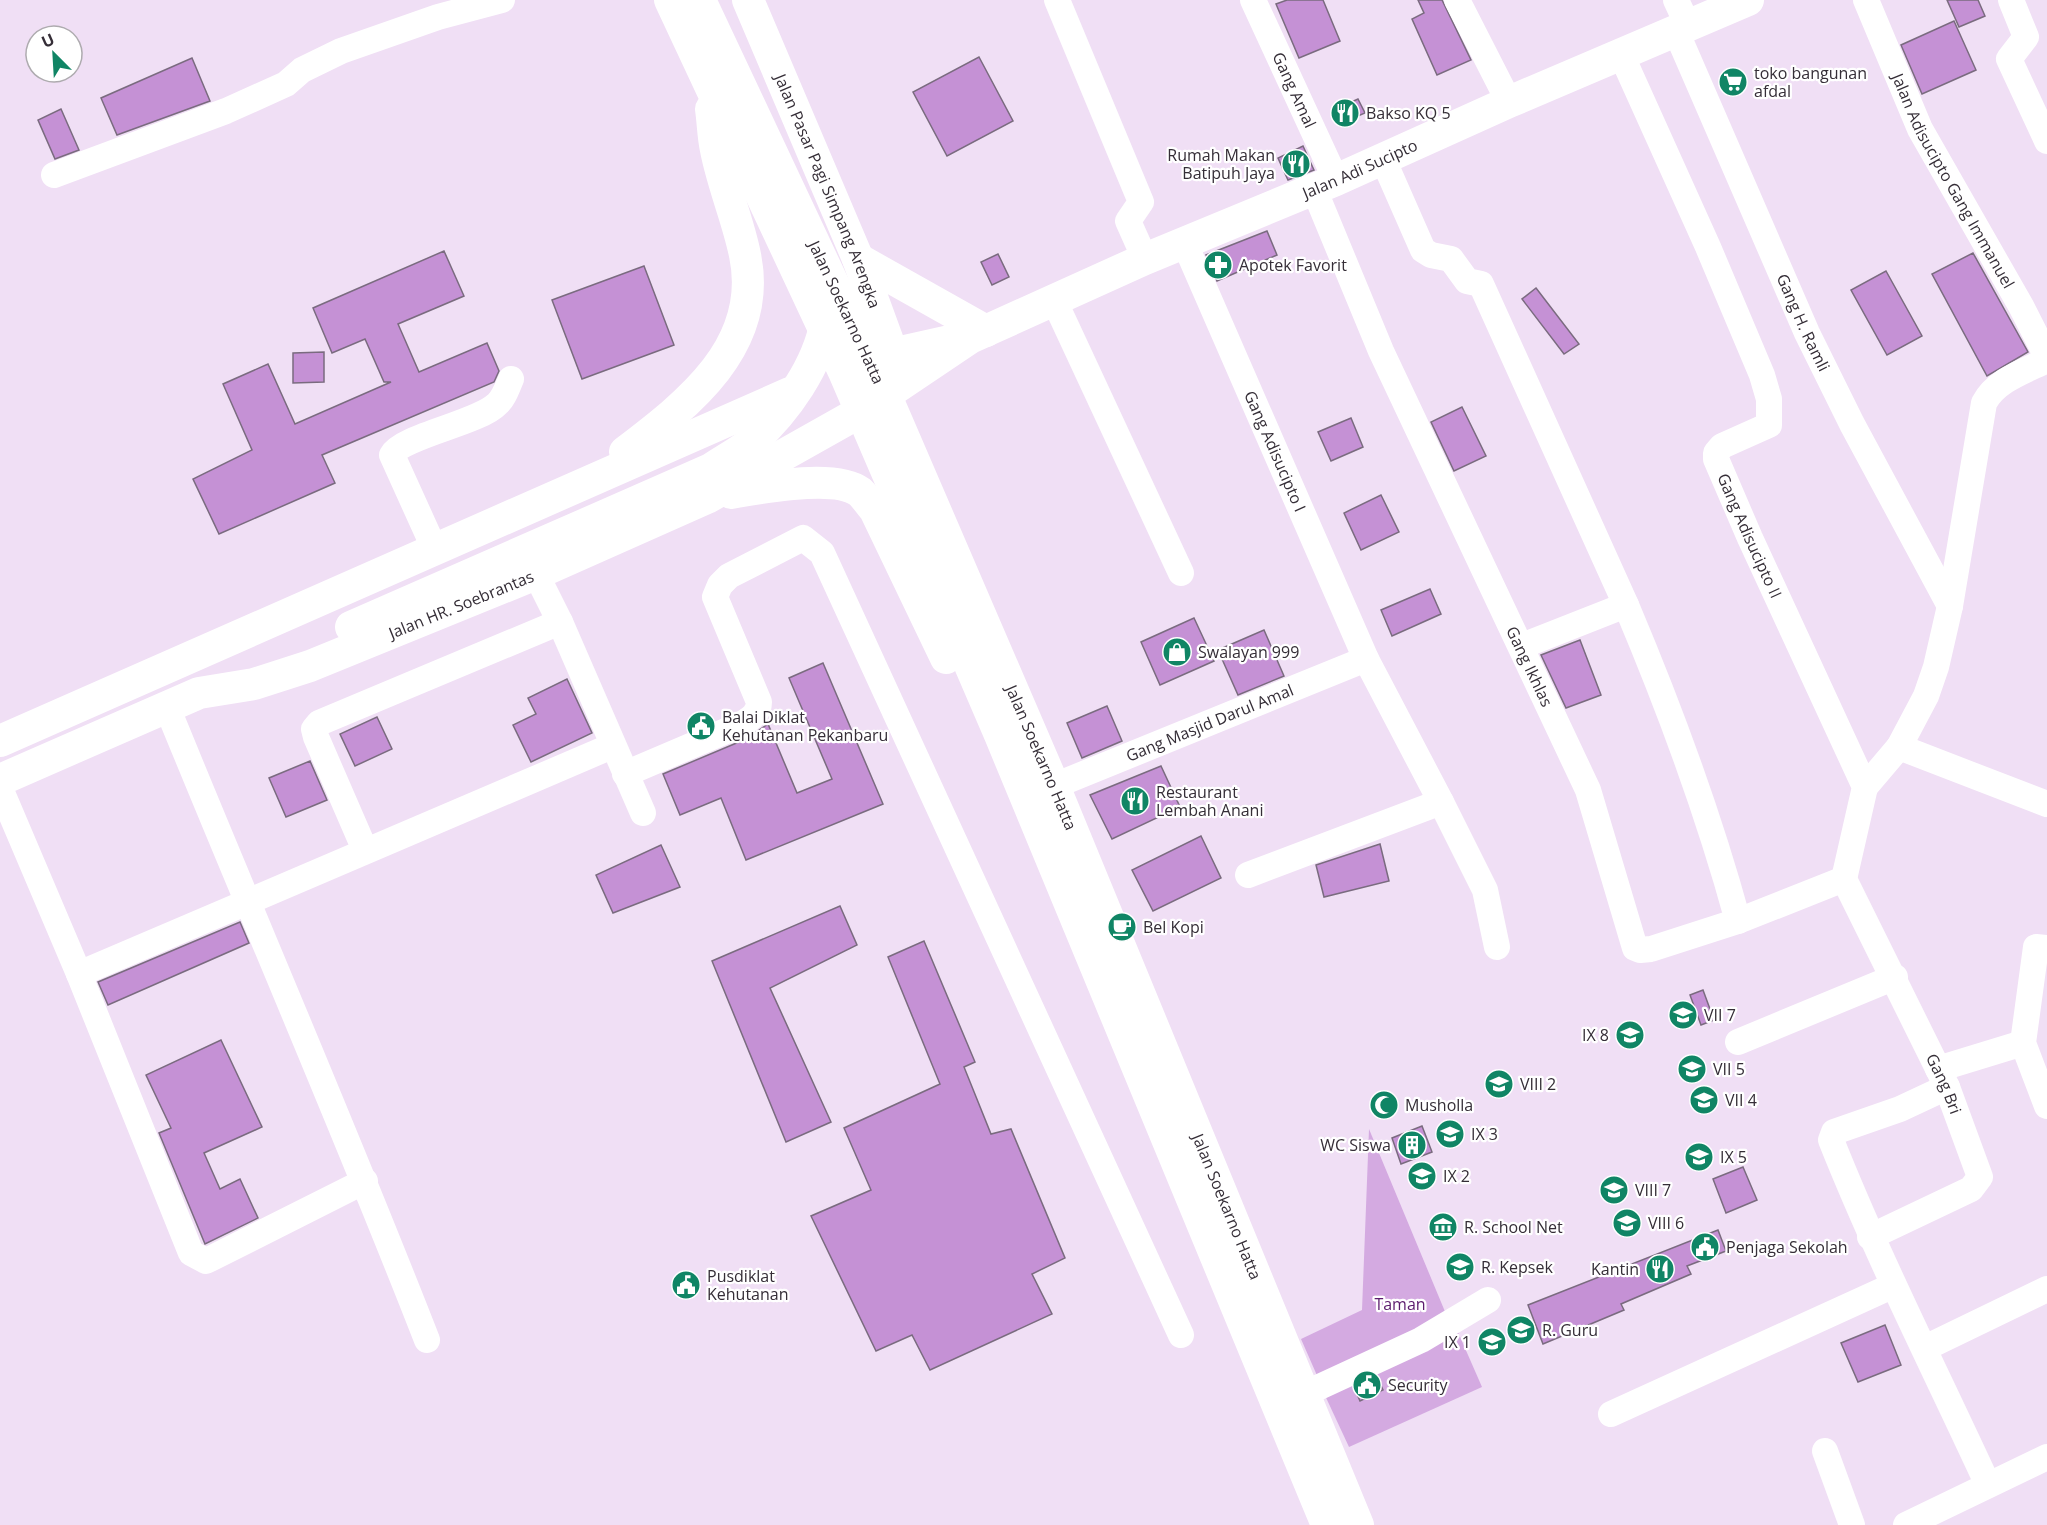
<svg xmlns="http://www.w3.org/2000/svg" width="2047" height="1525" viewBox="0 0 2047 1525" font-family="'Open Sans',sans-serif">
	<rect width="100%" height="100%" fill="#f0dff5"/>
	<g fill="#d4aae1">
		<polygon points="1369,1129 1446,1314 1319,1380 1301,1339 1362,1310"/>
		<polygon points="1454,1323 1482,1387 1349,1447 1322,1389"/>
	</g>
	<g fill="#c591d5" stroke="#7a6b7f" stroke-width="1.5">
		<polygon points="1287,0 1323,0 1340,41 1299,58 1276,4"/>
		<polygon points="1418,0 1442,0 1471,60 1437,75 1412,19 1424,13"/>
		<polygon points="1947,0 1978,0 1985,16 1959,27"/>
		<polygon points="1954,21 1976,70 1922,94 1901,45"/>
		<polygon points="979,57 1013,121 947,156 913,92"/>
		<polygon points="192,58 210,101 117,135 101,98"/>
		<polygon points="1358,99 1365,113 1342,123 1336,109"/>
		<polygon points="61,109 79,150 55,159 38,120"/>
		<polygon points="1303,146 1314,170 1288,180 1278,158"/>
		<polygon points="1267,231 1277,255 1217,281 1206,255"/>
		<polygon points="444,251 464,296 398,324 419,372 487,343 499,371 494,382 322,455 335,483 219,534 193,479 252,450 223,384 268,364 295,424 391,382 384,382 365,339 332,353 313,308"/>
		<polygon points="1973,253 2028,352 1987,376 1932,274"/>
		<polygon points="998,254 1009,277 992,285 981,262"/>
		<polygon points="644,266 674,345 582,379 552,300"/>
		<polygon points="1886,271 1922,336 1887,355 1851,290"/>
		<polygon points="1536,288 1579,344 1564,354 1522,299"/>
		<polygon points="324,352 324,382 293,383 293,353"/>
		<polygon points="1462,407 1486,456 1454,471 1431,422"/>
		<polygon points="1351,418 1363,447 1331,461 1318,432"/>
		<polygon points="1381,495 1399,532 1361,550 1344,513"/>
		<polygon points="1430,589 1441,614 1392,636 1381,610"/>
		<polygon points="1194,618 1214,661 1160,685 1141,642"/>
		<polygon points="1264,630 1284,676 1238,695 1218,650"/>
		<polygon points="1580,640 1601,695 1566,708 1541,655"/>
		<polygon points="823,663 883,804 746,860 721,798 680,815 663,774 746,739 768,724 797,793 832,779 789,678"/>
		<polygon points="567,679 592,733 531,762 513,725 536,714 528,698"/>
		<polygon points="1107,706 1122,741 1082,758 1067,723"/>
		<polygon points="377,717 392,749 355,766 340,734"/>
		<polygon points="310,761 327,800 286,817 269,778"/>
		<polygon points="1161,766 1180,807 1112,839 1090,795"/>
		<polygon points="1201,836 1221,878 1153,911 1132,870"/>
		<polygon points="1380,844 1389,881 1324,897 1316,865"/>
		<polygon points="661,845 680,887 613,913 596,875"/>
		<polygon points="840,906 857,945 770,988 831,1122 786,1142 712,961"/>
		<polygon points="240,922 249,943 108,1005 98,982"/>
		<polygon points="924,941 975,1062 964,1067 991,1134 1011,1129 1065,1258 1032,1274 1052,1314 930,1370 912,1335 876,1351 811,1216 871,1190 844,1128 940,1084 888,957"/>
		<polygon points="1703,990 1714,1020 1701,1025 1690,995"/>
		<polygon points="221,1040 262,1127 204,1153 220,1189 240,1179 258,1218 205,1244 159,1133 171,1128 146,1075"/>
		<polygon points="1422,1126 1432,1152 1401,1164 1392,1138"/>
		<polygon points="1743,1167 1757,1200 1726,1213 1713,1179"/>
		<polygon points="1718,1230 1726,1251 1687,1266 1691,1274 1621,1304 1624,1310 1543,1344 1528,1305"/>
		<polygon points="1885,1325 1901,1365 1858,1382 1841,1343"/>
		<polygon points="1377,1377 1383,1390 1360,1401 1354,1387"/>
	</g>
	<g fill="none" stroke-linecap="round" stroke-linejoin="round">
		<g stroke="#fff" stroke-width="26">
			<polyline points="1057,0 1141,202 1128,221 1145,259"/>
			<path id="s1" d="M1253 0 1336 180"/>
			<polyline points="1457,0 1509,102"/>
			<polyline points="1676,0 1688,26"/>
			<path id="s2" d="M1866 0 1920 129 2021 306 2047 357"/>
			<polyline points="2011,0 2026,37 2009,59 2047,141"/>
			<path id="s3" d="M1676 31 1807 333 1852 424 1950 606"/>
			<path id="s4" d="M1621 54 1708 247 1762 375 1769 399V425L1722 446 1716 453V459L1750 538 1865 787 1844 879"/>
			<polyline points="1383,159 1423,250 1431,255 1451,259 1467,281 1481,284 1626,605 1522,646"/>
			<polyline points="54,175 226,111 286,84 302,70 341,51 438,17 502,0"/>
			<path id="s5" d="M1314 189 1381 351 1588 790 1635 948 1640 950 1651 949 1738 921 1844 879"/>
			<path id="s6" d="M1185 244 1366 659 1441 802 1248 875"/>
			<polyline points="1054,300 1181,573"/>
			<path d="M435 550 392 455C402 436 479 423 497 404 504 398 507 388 511 379"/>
			<polyline points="536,574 560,622 643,813"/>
			<path d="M1626 605C1670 709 1708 811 1738 921"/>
			<path d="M167 707C253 918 344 1127 427 1340"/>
			<polyline points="1899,747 2047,804"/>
			<path d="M625 774 740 725C750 719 759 714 759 702L715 597 720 585 729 576 803 538 822 553 1181 1335"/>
			<path id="s7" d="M1054 786 1366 659"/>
			<path d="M1865 787 1899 747 1926 696 1936 667 1950 606 1984 403C1996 380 2025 371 2047 360"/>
			<polyline points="0,788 79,974 191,1253 206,1261 365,1181"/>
			<polyline points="1441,802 1485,890 1497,947"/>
			<polyline points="365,850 316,737 314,729 319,723 560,622"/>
			<path id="s8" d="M1844 879 1947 1087 1980 1177 1971 1189 1870 1237"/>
			<polyline points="2047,948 2036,947 2023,1043 2047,1106"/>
			<polyline points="79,974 612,746"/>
			<polyline points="1738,1042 1895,977"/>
			<polyline points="1938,1069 2023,1043"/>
			<path d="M1947 1087 1900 1109 1834 1132 1831 1140C1878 1258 1935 1370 1988 1485"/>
			<polyline points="1925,1348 2047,1289"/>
			<polyline points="1302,1395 1421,1340 1488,1300"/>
			<polyline points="1611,1414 1892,1286"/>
			<polyline points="1825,1451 1852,1525"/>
			<polyline points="1906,1525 2047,1457"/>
		</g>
		<g stroke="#fff" stroke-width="32">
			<polyline points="670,0 844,372 1000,735 1327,1525"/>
			<path id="s9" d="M700 0 886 396 1054 786 1358 1525"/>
			<path id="s10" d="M748 0 858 259 900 374"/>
			<polyline points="858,259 986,331"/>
			<polyline points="850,370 891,354 958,339"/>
			<path d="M625 452C688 404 764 346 745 255 738 220 723 186 716 150 713 137 713 123 711 109"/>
			<path d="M731 493C760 488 835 473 860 492 865 497 870 504 875 510L946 658"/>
			<path d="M351 627 711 469C724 460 740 452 753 441 786 411 818 366 826 321"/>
			<polyline points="0,741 790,393"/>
			<path id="s11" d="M0 780 199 693 254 684 310 666 536 574 707 498 860 412 970 338 1145 259 1336 180 1509 102 1748 0"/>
		</g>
	</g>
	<defs>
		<g id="supermarket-disc" transform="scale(1.5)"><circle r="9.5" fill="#108565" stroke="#fff"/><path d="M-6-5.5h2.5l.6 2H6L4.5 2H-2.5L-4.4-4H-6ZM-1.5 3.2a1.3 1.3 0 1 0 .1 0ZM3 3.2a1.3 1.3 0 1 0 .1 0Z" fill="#fff"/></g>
		<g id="restaurant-disc" transform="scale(1.5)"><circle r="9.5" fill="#108565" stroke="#fff"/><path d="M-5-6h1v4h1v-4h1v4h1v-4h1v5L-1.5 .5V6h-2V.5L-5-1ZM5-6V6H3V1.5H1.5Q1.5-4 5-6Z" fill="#fff"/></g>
		<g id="pharmacy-disc" transform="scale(1.5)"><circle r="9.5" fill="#108565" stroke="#fff"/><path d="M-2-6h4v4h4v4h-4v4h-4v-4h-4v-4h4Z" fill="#fff"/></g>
		<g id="shop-disc" transform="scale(1.5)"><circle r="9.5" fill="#108565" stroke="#fff"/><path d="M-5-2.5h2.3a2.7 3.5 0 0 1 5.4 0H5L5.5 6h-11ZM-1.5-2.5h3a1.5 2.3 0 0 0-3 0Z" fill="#fff"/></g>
		<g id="civic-disc" transform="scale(1.5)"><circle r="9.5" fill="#108565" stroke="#fff"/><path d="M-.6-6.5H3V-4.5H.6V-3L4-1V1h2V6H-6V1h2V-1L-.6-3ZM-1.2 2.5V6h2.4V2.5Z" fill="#fff"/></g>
		<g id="cafe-disc" transform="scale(1.5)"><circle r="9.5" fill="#108565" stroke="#fff"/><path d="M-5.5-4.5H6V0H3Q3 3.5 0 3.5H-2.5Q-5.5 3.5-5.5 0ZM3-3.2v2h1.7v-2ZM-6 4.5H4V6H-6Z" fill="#fff"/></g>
		<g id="school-disc" transform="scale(1.5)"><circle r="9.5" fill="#108565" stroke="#fff"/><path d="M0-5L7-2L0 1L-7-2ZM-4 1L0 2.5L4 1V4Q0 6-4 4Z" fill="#fff"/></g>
		<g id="mosque-disc" transform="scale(1.5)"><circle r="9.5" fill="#108565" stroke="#fff"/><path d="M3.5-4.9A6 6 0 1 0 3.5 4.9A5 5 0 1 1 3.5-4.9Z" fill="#fff"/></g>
		<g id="building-disc" transform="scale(1.5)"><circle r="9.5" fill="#108565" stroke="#fff"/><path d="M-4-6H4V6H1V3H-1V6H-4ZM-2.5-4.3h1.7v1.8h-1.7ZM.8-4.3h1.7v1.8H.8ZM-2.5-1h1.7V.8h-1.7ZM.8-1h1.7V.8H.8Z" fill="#fff"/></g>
		<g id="museum-disc" transform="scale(1.5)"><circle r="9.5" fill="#108565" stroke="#fff"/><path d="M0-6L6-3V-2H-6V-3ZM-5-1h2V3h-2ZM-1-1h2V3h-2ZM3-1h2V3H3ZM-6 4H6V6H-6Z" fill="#fff"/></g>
		<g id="university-disc" transform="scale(1.5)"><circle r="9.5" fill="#108565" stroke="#fff"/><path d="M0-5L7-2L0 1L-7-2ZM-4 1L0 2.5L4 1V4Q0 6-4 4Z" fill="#fff"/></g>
	</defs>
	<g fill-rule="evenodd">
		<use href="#supermarket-disc" x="1733" y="82"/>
		<use href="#restaurant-disc" x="1345" y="113"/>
		<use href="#restaurant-disc" x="1296" y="164"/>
		<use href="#pharmacy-disc" x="1218" y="265"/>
		<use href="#shop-disc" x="1177" y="652"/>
		<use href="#civic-disc" x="701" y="726"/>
		<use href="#restaurant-disc" x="1135" y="801"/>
		<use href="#cafe-disc" x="1122" y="927"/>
		<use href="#school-disc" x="1683" y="1015"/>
		<use href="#school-disc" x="1630" y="1035"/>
		<use href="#school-disc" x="1692" y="1069"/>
		<use href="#school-disc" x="1499" y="1084"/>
		<use href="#school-disc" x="1704" y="1100"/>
		<use href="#mosque-disc" x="1384" y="1105"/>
		<use href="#school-disc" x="1450" y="1134"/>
		<use href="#building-disc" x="1412" y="1145"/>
		<use href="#school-disc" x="1699" y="1157"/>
		<use href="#school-disc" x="1422" y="1176"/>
		<use href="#school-disc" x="1614" y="1190"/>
		<use href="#school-disc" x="1627" y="1223"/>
		<use href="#museum-disc" x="1443" y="1227"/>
		<use href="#civic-disc" x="1705" y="1247"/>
		<use href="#university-disc" x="1460" y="1267"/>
		<use href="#restaurant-disc" x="1660" y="1269"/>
		<use href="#civic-disc" x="686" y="1285"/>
		<use href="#university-disc" x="1521" y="1330"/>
		<use href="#school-disc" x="1492" y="1342"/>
		<use href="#civic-disc" x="1367" y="1385"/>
	</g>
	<g text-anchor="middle" stroke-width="4.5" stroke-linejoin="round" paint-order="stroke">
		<g font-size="16" fill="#352e37" stroke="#fff" text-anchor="start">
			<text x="1754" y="79">toko bangunan<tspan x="1754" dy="18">afdal</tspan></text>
			<text x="1366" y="119">Bakso KQ 5</text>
			<text x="1275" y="161" text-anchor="end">Rumah Makan<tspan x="1275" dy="18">Batipuh Jaya</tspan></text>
			<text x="1239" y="271">Apotek Favorit</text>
			<text x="1198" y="658">Swalayan 999</text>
			<text x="722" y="723">Balai Diklat<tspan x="722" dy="18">Kehutanan Pekanbaru</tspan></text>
			<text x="1156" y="798">Restaurant<tspan x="1156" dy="18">Lembah Anani</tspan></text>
			<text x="1143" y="933">Bel Kopi</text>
			<text x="1704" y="1021">VII 7</text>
			<text x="1609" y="1041" text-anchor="end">IX 8</text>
			<text x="1713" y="1075">VII 5</text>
			<text x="1520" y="1090">VIII 2</text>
			<text x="1725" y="1106">VII 4</text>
			<text x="1405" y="1111">Musholla</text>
			<text x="1471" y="1140">IX 3</text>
			<text x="1391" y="1151" text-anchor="end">WC Siswa</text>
			<text x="1720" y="1163">IX 5</text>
			<text x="1443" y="1182">IX 2</text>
			<text x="1635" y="1196">VIII 7</text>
			<text x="1648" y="1229">VIII 6</text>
			<text x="1464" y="1233">R. School Net</text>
			<text x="1726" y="1253">Penjaga Sekolah</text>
			<text x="1481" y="1273">R. Kepsek</text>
			<text x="1639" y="1275" text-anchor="end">Kantin</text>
			<text x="707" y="1282">Pusdiklat<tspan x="707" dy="18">Kehutanan</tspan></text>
			<text x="1542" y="1336">R. Guru</text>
			<text x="1471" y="1348" text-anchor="end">IX 1</text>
			<text x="1388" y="1391">Security</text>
		</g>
		<g font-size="16" fill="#352e37" stroke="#fff">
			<text dy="6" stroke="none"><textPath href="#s1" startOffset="99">Gang Amal</textPath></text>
			<text dy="6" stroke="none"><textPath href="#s11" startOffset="1496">Jalan Adi Sucipto</textPath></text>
			<text dy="6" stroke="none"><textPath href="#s2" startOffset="201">Jalan Adisucipto Gang Immanuel</textPath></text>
			<text dy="6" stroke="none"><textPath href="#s10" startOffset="207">Jalan Pasar Pagi Simpang Arengka</textPath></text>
			<text dy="6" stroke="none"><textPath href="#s9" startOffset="345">Jalan Soekarno Hatta</textPath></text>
			<text dy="6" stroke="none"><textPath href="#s3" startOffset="318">Gang H. Ramli</textPath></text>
			<text dy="6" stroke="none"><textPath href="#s6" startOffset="226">Gang Adisucipto I</textPath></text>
			<text dy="6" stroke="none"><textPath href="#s4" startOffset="552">Gang Adisucipto II</textPath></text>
			<text dy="6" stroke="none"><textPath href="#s11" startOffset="495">Jalan HR. Soebrantas</textPath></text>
			<text dy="6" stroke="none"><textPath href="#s5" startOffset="524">Gang Ikhlas</textPath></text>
			<text dy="6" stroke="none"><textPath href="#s7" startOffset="168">Gang Masjid Darul Amal</textPath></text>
			<text dy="6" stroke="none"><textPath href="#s9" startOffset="831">Jalan Soekarno Hatta</textPath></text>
			<text dy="6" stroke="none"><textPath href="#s8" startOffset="228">Gang Bri</textPath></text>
			<text dy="6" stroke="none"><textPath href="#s9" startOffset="1317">Jalan Soekarno Hatta</textPath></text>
		</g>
		<g font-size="16" fill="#5b1b6d" stroke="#fff">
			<text x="1400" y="1310">Taman</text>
		</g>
	</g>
	<g transform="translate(54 54) rotate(336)"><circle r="28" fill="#ffffff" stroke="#aeabaf" stroke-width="1.5"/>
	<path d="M0-4.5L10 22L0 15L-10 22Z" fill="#108565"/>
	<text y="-9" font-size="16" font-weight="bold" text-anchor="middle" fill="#352e37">U</text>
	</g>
</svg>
